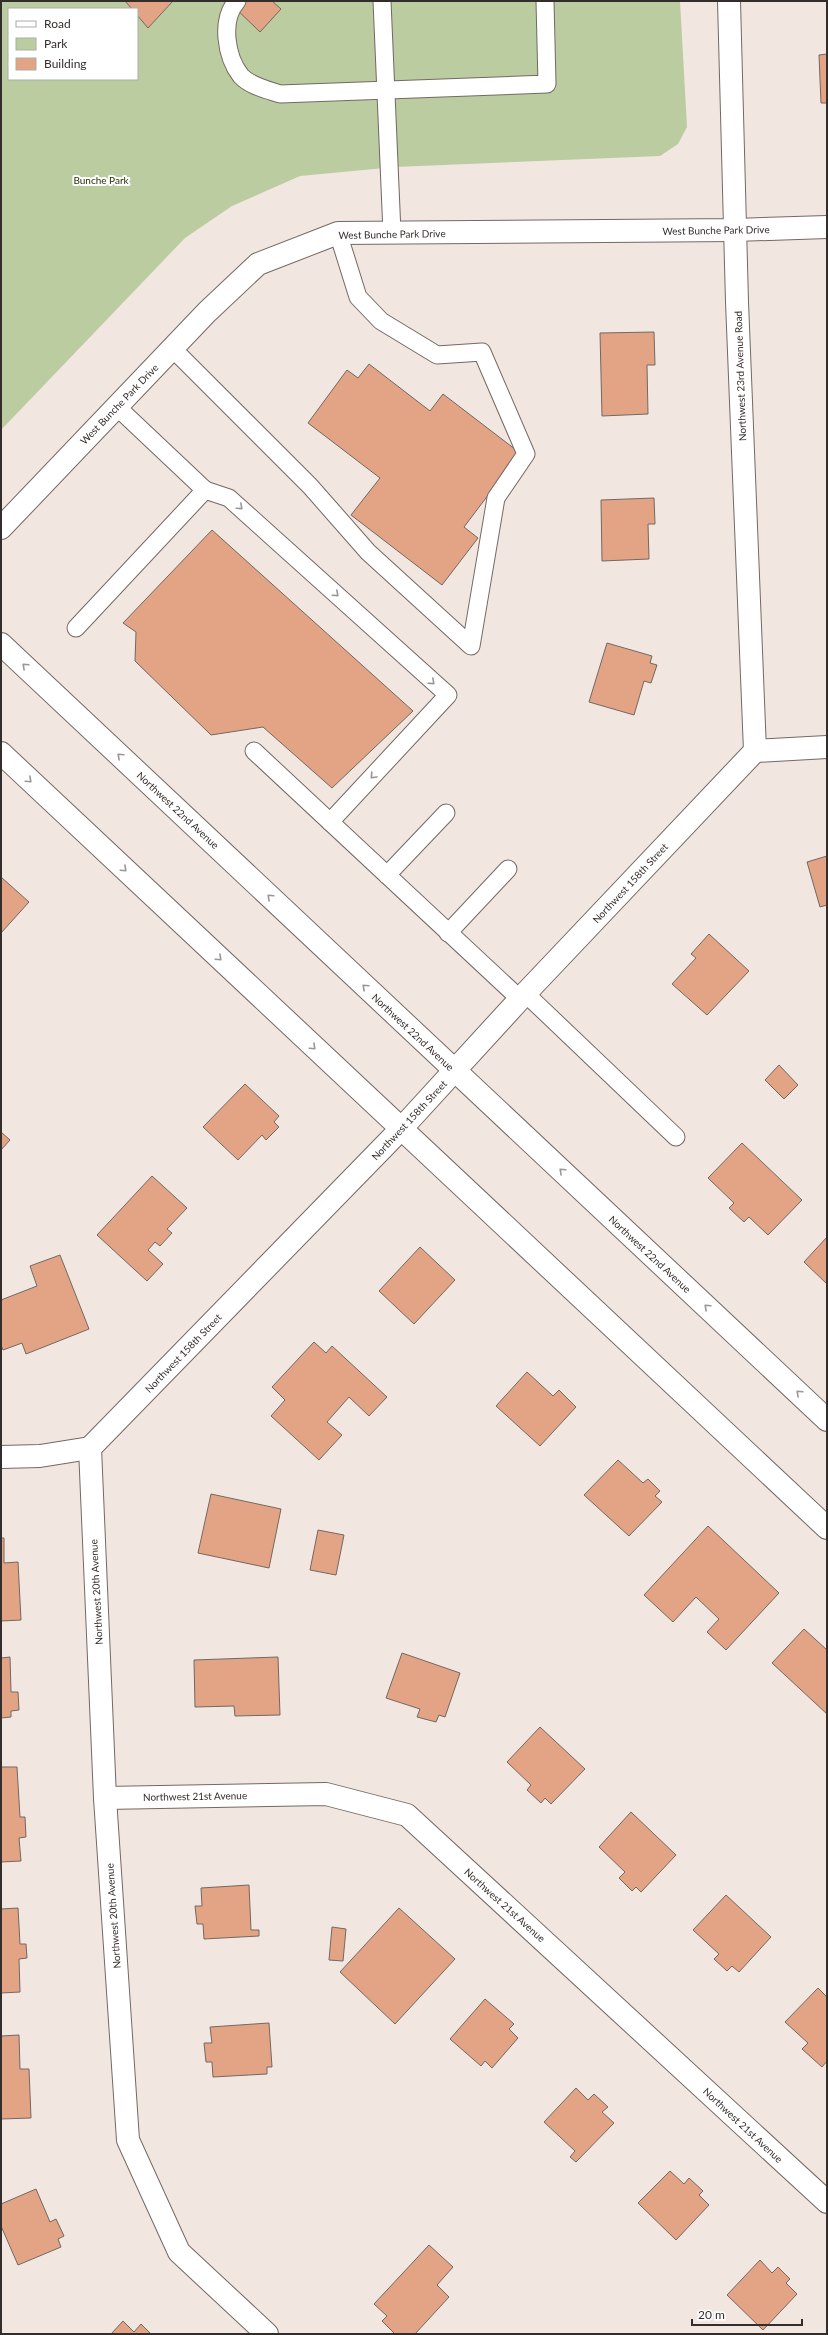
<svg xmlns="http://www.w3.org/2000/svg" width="828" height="2335" viewBox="0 0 828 2335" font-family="Lato,sans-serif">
	<rect width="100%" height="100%" fill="#f2e6e0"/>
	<path fill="#bbcca1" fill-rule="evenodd" d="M1 1H680L687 127 678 144 660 156 395 167 300 176 232 206 185 238 1 430ZM9 9H137V79H9Z"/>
	<g fill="#e2a485" stroke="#726863">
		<polygon points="125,1 173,1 148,28 137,15 137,9 132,9"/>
		<polygon points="228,1 272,1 281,9 260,32"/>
		<polygon points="827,54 827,103 821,103 819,55"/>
		<polygon points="654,332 655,365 647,365 648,414 602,416 600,333"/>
		<polygon points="369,364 430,411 443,394 520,453 464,527 478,538 442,585 351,515 380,478 308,423 347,370 358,378"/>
		<polygon points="654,498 655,524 648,524 649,559 602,561 601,500"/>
		<polygon points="212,530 413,711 332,788 263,727 211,735 135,661 136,632 123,623"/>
		<polygon points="607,643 652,656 650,663 657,665 651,683 644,681 634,715 589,702"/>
		<polygon points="827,856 827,905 820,907 807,862"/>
		<polygon points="1,877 29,902 1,933"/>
		<polygon points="709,934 749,971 707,1015 672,984 696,958 691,954"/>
		<polygon points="779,1065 798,1085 784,1099 765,1080"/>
		<polygon points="245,1084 279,1116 274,1122 279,1127 266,1140 262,1135 238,1160 203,1127"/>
		<polygon points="1,1132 10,1140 1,1150"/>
		<polygon points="742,1143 802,1200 768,1235 749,1217 744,1222 729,1208 734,1203 708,1178"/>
		<polygon points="152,1176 187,1208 167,1229 172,1233 160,1246 155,1242 148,1250 163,1264 147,1281 97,1235"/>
		<polygon points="827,1237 827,1284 804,1262"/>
		<polygon points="420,1247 455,1280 414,1324 379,1291"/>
		<polygon points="60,1255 89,1329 26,1354 22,1343 3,1350 1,1345 1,1300 37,1286 30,1266"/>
		<polygon points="314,1342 326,1353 332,1346 387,1397 369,1416 349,1397 327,1422 342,1435 319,1460 271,1416 285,1400 272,1387"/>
		<polygon points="527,1372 553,1396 559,1390 576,1407 540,1446 496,1406"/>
		<polygon points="618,1460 643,1483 648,1479 660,1491 655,1496 662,1502 629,1536 584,1495"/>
		<polygon points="211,1494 281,1509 269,1568 198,1553"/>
		<polygon points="708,1526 779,1593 726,1650 707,1632 719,1619 696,1597 673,1622 644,1595"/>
		<polygon points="318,1530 344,1535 336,1575 310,1570"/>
		<polygon points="1,1538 4,1538 4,1563 18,1562 21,1620 1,1621"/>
		<polygon points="804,1629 827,1650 827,1714 772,1663"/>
		<polygon points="402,1653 460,1673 445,1717 439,1715 436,1722 417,1717 420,1709 386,1698"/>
		<polygon points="10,1657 11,1692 18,1692 19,1710 11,1711 11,1717 1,1718 1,1658"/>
		<polygon points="278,1657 280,1715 235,1716 234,1706 195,1707 194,1660"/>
		<polygon points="540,1727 585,1769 551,1804 545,1798 541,1803 527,1790 531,1785 507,1762"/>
		<polygon points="1,1767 17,1767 20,1817 25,1817 26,1837 19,1838 21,1861 1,1862"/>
		<polygon points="631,1812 676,1855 641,1892 636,1887 632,1891 619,1878 625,1872 599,1847"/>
		<polygon points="249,1885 251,1930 259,1930 259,1936 204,1939 203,1924 197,1924 195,1906 202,1906 201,1888"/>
		<polygon points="726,1895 771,1937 739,1972 732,1966 727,1971 714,1959 719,1954 693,1930"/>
		<polygon points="18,1908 20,1944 26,1944 27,1958 19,1959 20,1992 1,1993 1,1909"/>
		<polygon points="399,1908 455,1959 395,2024 340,1972"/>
		<polygon points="332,1927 346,1929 343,1961 329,1960"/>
		<polygon points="818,1988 827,1997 827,2061 822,2067 802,2049 808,2043 785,2022"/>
		<polygon points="485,1999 514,2024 509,2029 518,2038 492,2068 485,2061 481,2066 450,2039"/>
		<polygon points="269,2023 272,2067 267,2067 267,2074 213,2077 212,2062 206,2062 204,2043 212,2043 210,2027"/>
		<polygon points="19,2035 20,2069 29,2069 31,2118 1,2119 1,2036"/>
		<polygon points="576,2088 588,2100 594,2094 608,2107 602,2112 614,2123 576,2162 570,2157 575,2151 544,2122"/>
		<polygon points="670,2171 684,2184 689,2178 703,2191 699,2195 709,2205 676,2240 638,2203"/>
		<polygon points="36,2189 50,2222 56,2219 64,2236 58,2239 61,2247 18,2265 1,2226 1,2204"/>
		<polygon points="429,2245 453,2267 437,2285 449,2297 415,2334 395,2334 382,2321 387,2316 374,2304"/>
		<polygon points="760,2260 772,2273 778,2267 790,2279 786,2283 797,2294 763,2330 727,2295"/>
		<polygon points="123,2321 134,2332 141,2324 151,2334 111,2334"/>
	</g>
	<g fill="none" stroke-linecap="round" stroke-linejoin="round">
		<g stroke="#736964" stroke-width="19">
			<g id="service">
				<path d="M237 1C220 20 226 57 241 76 250 86 268 90 280 94L547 84 545 1"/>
				<polyline points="382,1 392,233"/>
				<polyline points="172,348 310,486 368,552 471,646 496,498 526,454 482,352 437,355 381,321 358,297 338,233"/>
				<polyline points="205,490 229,498 448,695 330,822"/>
				<polyline points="76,628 205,490 116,406"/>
				<polyline points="254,751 520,999"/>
				<polyline points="387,875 446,813"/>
				<polyline points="448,933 508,869"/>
				<polyline points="525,993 676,1137"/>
			</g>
		</g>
		<g stroke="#736964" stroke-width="24">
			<g id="minor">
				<polyline points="729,1 737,302 755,751"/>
				<polyline points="1,528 207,312 258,264 338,233 735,230 827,227"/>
				<polyline points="755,751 827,747"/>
				<polyline points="90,1448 401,1129 520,999 755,751"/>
				<polyline points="90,1448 105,1798 128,2140 179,2252 267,2334"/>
				<polyline points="1,1457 40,1456 90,1448"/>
				<polyline points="105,1798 326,1794 407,1815 827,2202"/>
			</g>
		</g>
		<g stroke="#736964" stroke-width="24">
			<g id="secondary">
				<polyline points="1,644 827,1420"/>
				<polyline points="1,753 827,1528"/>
			</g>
		</g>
		<use href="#service" stroke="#fff" stroke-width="17"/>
		<use href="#minor" stroke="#fff" stroke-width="22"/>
		<use href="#secondary" stroke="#fff" stroke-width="22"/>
	</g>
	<defs><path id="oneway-chevron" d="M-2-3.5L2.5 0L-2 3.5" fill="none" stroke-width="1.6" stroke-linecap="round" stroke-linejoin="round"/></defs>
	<g stroke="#999696">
		<use href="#oneway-chevron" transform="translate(240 507) rotate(42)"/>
		<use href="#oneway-chevron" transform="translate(336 594) rotate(42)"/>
		<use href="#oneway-chevron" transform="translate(25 666) rotate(-137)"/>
		<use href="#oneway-chevron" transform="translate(432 682) rotate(42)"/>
		<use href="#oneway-chevron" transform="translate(120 756) rotate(-137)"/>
		<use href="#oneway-chevron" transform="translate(373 776) rotate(133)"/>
		<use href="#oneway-chevron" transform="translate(29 780) rotate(43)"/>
		<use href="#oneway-chevron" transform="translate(124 869) rotate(43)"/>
		<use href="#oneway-chevron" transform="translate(270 897) rotate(-137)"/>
		<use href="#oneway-chevron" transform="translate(219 958) rotate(43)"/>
		<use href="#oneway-chevron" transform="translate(365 987) rotate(-137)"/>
		<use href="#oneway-chevron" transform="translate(313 1047) rotate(43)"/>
		<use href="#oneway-chevron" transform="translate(562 1171) rotate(-137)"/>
		<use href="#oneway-chevron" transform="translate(707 1307) rotate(-137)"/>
		<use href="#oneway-chevron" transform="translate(799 1393) rotate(-137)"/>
	</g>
	<g text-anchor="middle" stroke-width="4" stroke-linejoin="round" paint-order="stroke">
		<g font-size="10" fill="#243204" stroke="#fff">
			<text x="101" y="184">Bunche Park</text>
		</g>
		<g font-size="10" fill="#332e2c" stroke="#fff">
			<text transform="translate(716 230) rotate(-1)" y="4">West Bunche Park Drive</text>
			<text transform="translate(392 234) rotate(-1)" y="4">West Bunche Park Drive</text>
			<text transform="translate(740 376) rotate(-92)" y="4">Northwest 23rd Avenue Road</text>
			<text transform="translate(119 404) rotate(-46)" y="4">West Bunche Park Drive</text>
			<text transform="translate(178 810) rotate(43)" y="4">Northwest 22nd Avenue</text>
			<text transform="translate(630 883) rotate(-47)" y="4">Northwest 158th Street</text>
			<text transform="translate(413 1032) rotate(43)" y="4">Northwest 22nd Avenue</text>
			<text transform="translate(409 1120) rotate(-47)" y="4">Northwest 158th Street</text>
			<text transform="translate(650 1254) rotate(43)" y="4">Northwest 22nd Avenue</text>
			<text transform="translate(183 1353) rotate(-46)" y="4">Northwest 158th Street</text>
			<text transform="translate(96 1592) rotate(-93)" y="4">Northwest 20th Avenue</text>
			<text transform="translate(195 1796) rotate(-1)" y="4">Northwest 21st Avenue</text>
			<text transform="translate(505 1905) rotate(42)" y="4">Northwest 21st Avenue</text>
			<text transform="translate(113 1916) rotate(-94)" y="4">Northwest 20th Avenue</text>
			<text transform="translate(743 2125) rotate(43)" y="4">Northwest 21st Avenue</text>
		</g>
	</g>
	<rect width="828" height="2335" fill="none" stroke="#332e2c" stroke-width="4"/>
	<rect x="8" y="8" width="130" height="72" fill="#ffffff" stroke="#adabab"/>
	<rect x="16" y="21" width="20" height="6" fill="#ffffff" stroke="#adabab"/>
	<text x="44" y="28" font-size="12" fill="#332e2c">Road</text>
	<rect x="16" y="38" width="20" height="12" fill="#bbcca1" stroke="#adabab"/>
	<text x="44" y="48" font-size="12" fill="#332e2c">Park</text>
	<rect x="16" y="58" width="20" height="12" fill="#e2a485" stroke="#adabab"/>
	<text x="44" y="68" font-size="12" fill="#332e2c">Building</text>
	<path d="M692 2319v6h110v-6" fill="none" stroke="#332e2c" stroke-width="2"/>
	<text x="698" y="2319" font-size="12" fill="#332e2c" stroke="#ffffff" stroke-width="3" paint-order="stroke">20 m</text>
</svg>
